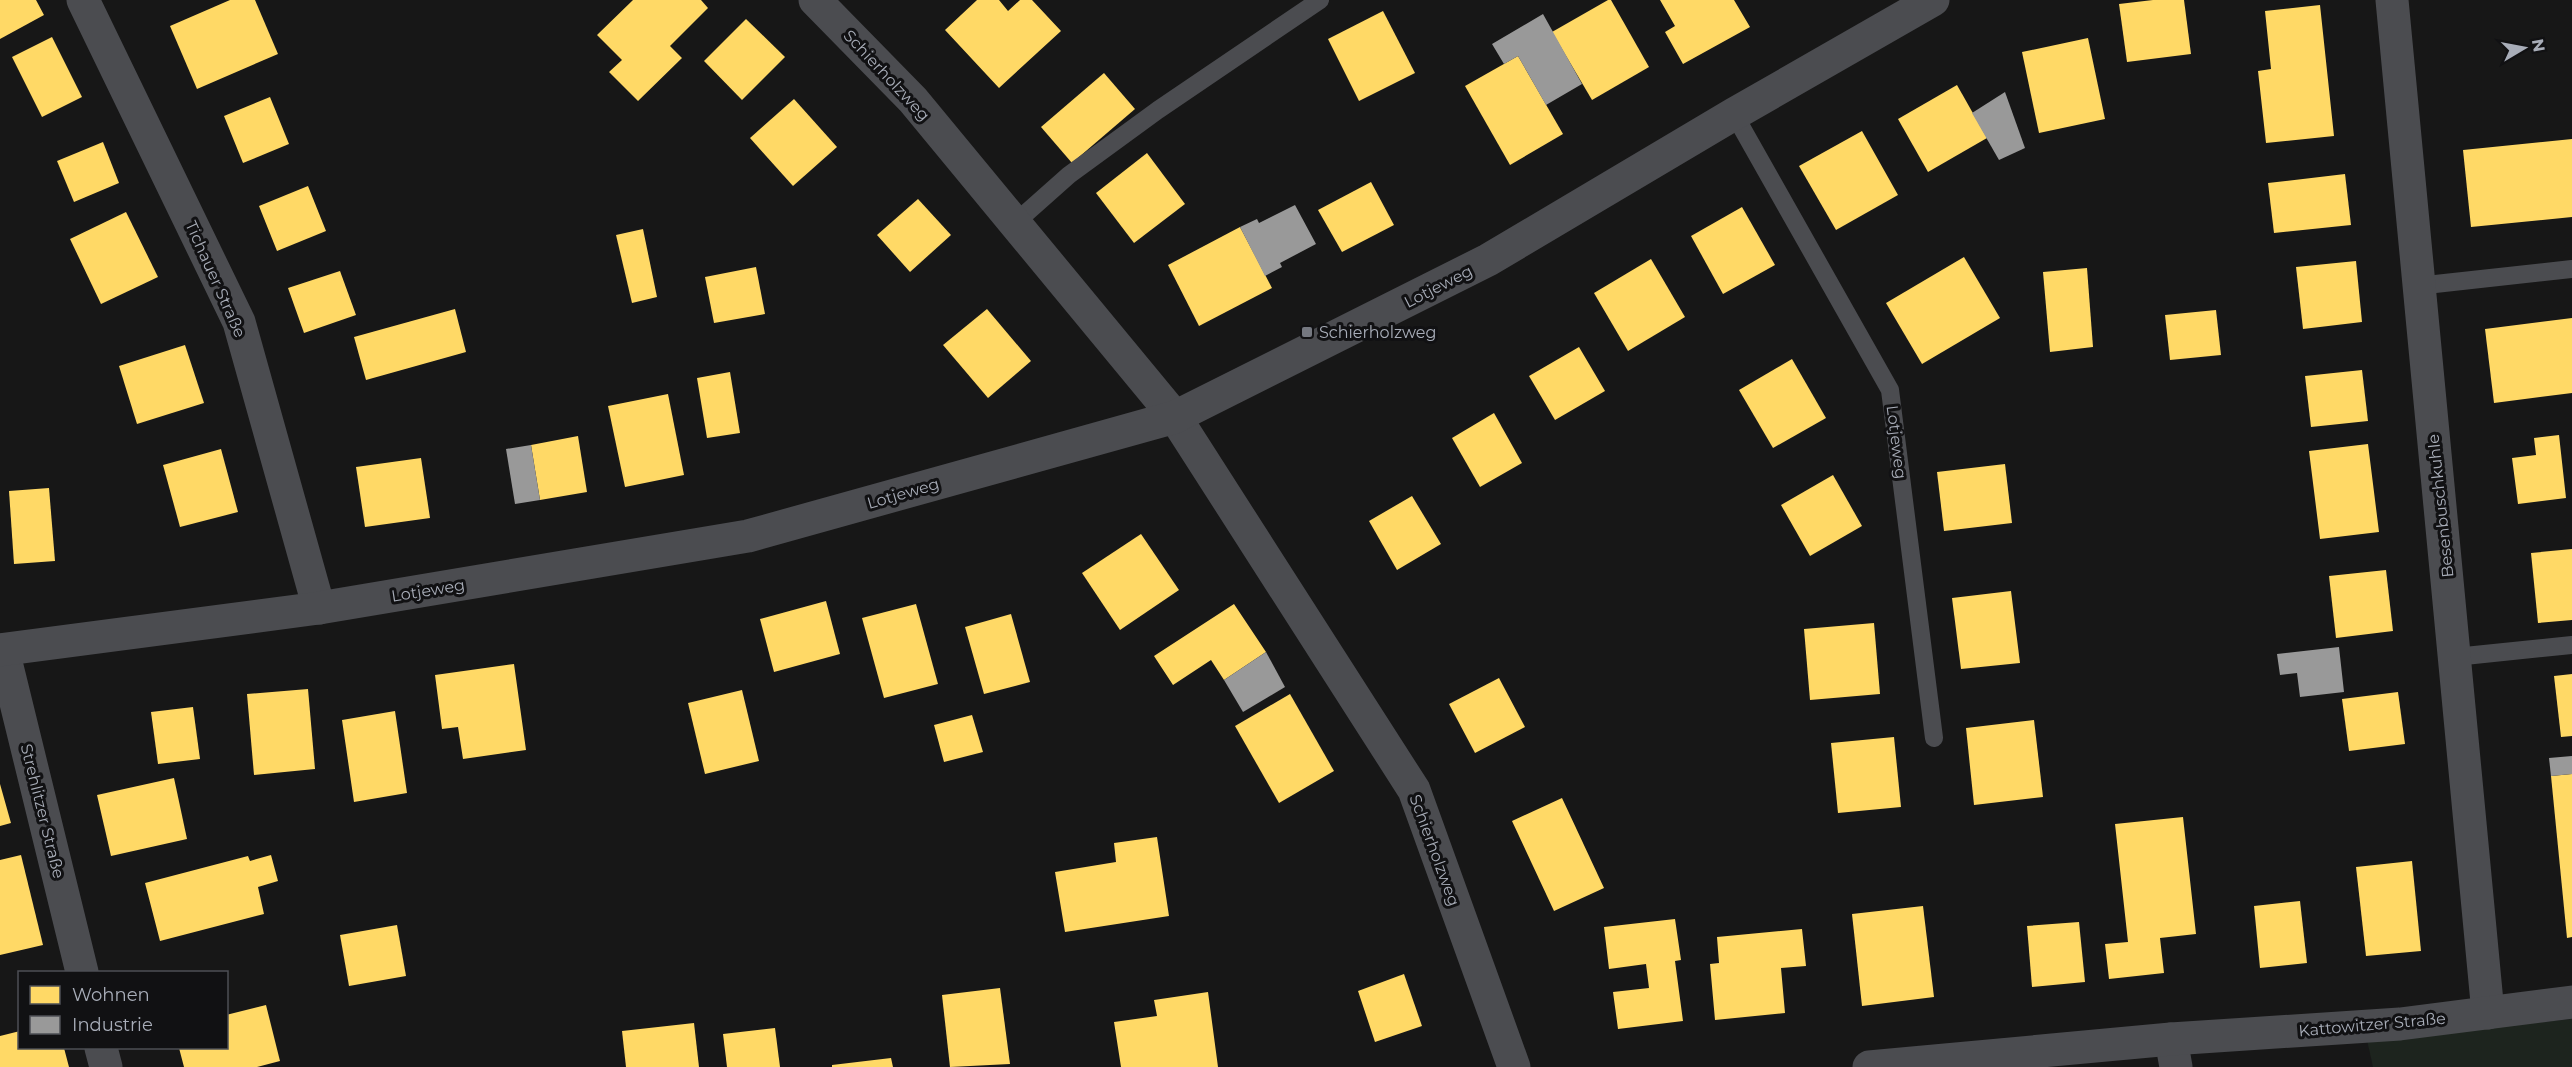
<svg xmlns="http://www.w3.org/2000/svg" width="2572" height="1067" viewBox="0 0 2572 1067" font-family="Montserrat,sans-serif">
	<rect width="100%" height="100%" fill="#171717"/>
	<polygon fill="#1d241e" points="2572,1019 2572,1067 2373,1067 2367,1040"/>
	<g fill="#ffd966">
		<polygon points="0,0 36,0 44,15 0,39"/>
		<polygon points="230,0 255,0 278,54 197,89 170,26"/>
		<polygon points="633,0 701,0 708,8 670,46 682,58 638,101 609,72 622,60 597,35"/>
		<polygon points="977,0 999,0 1008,11 1020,0 1032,0 1061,31 999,88 945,30"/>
		<polygon points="1608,0 1611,0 1649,67 1592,100 1552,32"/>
		<polygon points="1660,0 1734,0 1750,27 1683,64 1665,32 1675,26"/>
		<polygon points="2153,0 2184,0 2191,54 2127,62 2119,4"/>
		<polygon points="2320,5 2334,136 2266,143 2258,71 2271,69 2265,11"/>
		<polygon points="1383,11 1415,73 1359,101 1328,39"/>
		<polygon points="746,19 785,57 742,100 704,61"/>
		<polygon points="52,37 82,97 42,117 12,57"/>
		<polygon points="2088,38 2105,119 2039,133 2022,52"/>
		<polygon points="1518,56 1563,134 1510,165 1465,86"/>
		<polygon points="1104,73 1135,109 1072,163 1041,127"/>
		<polygon points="1957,85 1987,138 1928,172 1898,119"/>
		<polygon points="270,97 289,144 243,163 224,116"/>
		<polygon points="794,99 837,147 793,186 750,138"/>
		<polygon points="1862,131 1898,195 1836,230 1799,166"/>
		<polygon points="2572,139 2572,217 2471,227 2463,150"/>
		<polygon points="103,142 119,183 74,202 57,161"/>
		<polygon points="1147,153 1185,204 1134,243 1096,193"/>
		<polygon points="2345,174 2351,225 2274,233 2268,183"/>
		<polygon points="1371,182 1394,225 1342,252 1318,210"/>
		<polygon points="308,186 326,231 277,251 259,206"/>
		<polygon points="918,199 951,235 910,272 877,235"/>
		<polygon points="1742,207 1775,265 1723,294 1691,236"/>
		<polygon points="126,212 158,277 101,304 70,239"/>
		<polygon points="1240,227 1272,288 1199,326 1168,265"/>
		<polygon points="643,229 657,297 632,303 616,235"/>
		<polygon points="1964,257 2000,318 1922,364 1886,303"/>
		<polygon points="1651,259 1685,317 1628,351 1594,293"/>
		<polygon points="2356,261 2362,322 2303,329 2296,267"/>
		<polygon points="756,267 765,314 714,323 705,277"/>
		<polygon points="2087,268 2093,347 2050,352 2043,272"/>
		<polygon points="340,271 356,315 304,333 288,288"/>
		<polygon points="455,309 466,352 366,380 354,337"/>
		<polygon points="987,309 1031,361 988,398 943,345"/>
		<polygon points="2216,310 2221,355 2170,360 2165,315"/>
		<polygon points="2572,318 2572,393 2494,403 2485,329"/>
		<polygon points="185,345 204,403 137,424 119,366"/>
		<polygon points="1579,347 1605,391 1555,420 1529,376"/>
		<polygon points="1792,359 1826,418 1773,448 1739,390"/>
		<polygon points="2362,370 2368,421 2311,427 2305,376"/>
		<polygon points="730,372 740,433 707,438 697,378"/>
		<polygon points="668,394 684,475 625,487 608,406"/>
		<polygon points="1494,413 1522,463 1480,487 1452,438"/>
		<polygon points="2559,435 2566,498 2518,504 2512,458 2536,455 2534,438"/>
		<polygon points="578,436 587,492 540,500 531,445"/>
		<polygon points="2368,444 2379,532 2320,539 2309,451"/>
		<polygon points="221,449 238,512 180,527 163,465"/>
		<polygon points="421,458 430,518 365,527 356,467"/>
		<polygon points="2005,464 2012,523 1944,531 1937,472"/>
		<polygon points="1833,475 1862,526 1810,556 1781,505"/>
		<polygon points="49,488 55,561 14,564 9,491"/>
		<polygon points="1412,496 1441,544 1397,570 1369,521"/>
		<polygon points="1141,534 1179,590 1120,630 1082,573"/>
		<polygon points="2572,549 2572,620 2538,623 2531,553"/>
		<polygon points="2386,570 2393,631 2336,638 2329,576"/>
		<polygon points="2011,591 2020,663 1961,669 1952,598"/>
		<polygon points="826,601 840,654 774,672 760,619"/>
		<polygon points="916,604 938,684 884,698 862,618"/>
		<polygon points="1234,604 1266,652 1224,680 1211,660 1173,685 1154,656"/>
		<polygon points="1011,614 1030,682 984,694 965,627"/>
		<polygon points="1874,623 1880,694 1810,700 1804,629"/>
		<polygon points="514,664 526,750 463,759 458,727 442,729 435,675"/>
		<polygon points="2572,674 2572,736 2561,737 2554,676"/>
		<polygon points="1499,678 1525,727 1475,753 1449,704"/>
		<polygon points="308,689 315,769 254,775 247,694"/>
		<polygon points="742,690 759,761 705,774 688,703"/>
		<polygon points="2398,692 2405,744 2349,751 2342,699"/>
		<polygon points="1290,694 1334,771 1279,803 1235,726"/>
		<polygon points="193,707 200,759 158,764 151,712"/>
		<polygon points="395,711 407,793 354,802 342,720"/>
		<polygon points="972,715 983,752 944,762 934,725"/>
		<polygon points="2034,720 2043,797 1974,805 1966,728"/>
		<polygon points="1894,737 1901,807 1838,813 1831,743"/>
		<polygon points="2572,774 2572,937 2567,938 2551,776"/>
		<polygon points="174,778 187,839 111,856 97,795"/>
		<polygon points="0,784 11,823 0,826"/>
		<polygon points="1562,798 1604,888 1554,911 1512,821"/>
		<polygon points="2183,817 2196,934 2160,938 2164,973 2109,979 2105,944 2128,942 2115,824"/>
		<polygon points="1157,837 1169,916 1065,932 1055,872 1116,862 1114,843"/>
		<polygon points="21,855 43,945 0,955 0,860"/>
		<polygon points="271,855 278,881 258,887 264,914 160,941 145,883 248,856 250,861"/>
		<polygon points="2412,861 2421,951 2366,956 2356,867"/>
		<polygon points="2300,901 2307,963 2260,968 2254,906"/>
		<polygon points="1923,906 1934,997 1862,1006 1852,914"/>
		<polygon points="1675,919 1681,960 1675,961 1683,1021 1618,1029 1613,992 1649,988 1646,964 1609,969 1604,927"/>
		<polygon points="2079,922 2085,982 2032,987 2027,926"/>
		<polygon points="397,925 406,976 349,986 340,935"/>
		<polygon points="1802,929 1806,966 1781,968 1785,1013 1715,1020 1710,964 1719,963 1717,937"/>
		<polygon points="1404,974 1422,1026 1375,1042 1358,991"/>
		<polygon points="1000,988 1010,1064 950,1067 942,995"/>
		<polygon points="1208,992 1218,1067 1121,1067 1114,1022 1157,1016 1154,1000"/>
		<polygon points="266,1005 280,1061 257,1067 184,1067 179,1048 226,1048 226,1015"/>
		<polygon points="694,1023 699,1067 626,1067 622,1031"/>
		<polygon points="775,1028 780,1067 727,1067 723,1034"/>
		<polygon points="20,1031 20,1048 64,1048 69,1067 0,1067 0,1036"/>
		<polygon points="891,1058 893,1067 832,1067 832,1065"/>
	</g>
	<g fill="#999">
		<polygon points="1543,14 1582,84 1546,105 1518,56 1504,64 1492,44"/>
		<polygon points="2005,92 2025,148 1999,160 1972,113"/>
		<polygon points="1295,205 1316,244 1280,263 1282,267 1265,276 1240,227 1257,219 1259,223"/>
		<polygon points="531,445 540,500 515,504 506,449"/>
		<polygon points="2339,647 2344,692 2300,697 2297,673 2280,675 2277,654"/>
		<polygon points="1266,652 1285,687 1243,712 1224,680"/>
		<polygon points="2572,756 2572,774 2551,776 2549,758"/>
	</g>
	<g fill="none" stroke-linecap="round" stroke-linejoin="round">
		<g stroke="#4b4c50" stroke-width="18">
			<polyline points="1734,114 1890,390 1934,738"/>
			<polyline points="1015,223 1069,175 1158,110 1320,0"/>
			<polyline points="2417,286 2572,269"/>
			<polyline points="2455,657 2572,645"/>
		</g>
		<g stroke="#4b4c50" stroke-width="33">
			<polyline points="83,0 239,322 319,608"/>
			<polyline points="815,0 913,100 1175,417 1414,790 1514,1067"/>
			<polyline points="2392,0 2488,1013"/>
			<polyline points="3,650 82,972"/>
			<polyline points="2171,1039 2176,1067"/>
			<polyline points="101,1048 106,1067"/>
			<polyline points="1869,1067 2171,1039 2400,1024 2572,1002"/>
		</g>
		<polyline stroke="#4b4c50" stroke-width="33" points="0,650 319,608 748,536 1175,417 1488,260 1734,114 1933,0"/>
	</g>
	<rect fill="#757880" stroke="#111113" stroke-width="2" x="1301" y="326" width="12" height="12" rx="3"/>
	<g text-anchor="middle" stroke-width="6" stroke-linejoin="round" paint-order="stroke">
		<g font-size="16" fill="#a8adb8" stroke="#111113">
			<text transform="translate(887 75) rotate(47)" y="6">Schierholzweg</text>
			<text transform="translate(216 279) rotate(66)" y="6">Tichauer Straße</text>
			<text transform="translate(1438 286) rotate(-27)" y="6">Lotjeweg</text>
			<text transform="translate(1897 442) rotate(83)" y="6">Lotjeweg</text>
			<text transform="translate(903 493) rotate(-16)" y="6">Lotjeweg</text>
			<text transform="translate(2440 506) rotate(-96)" y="6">Besenbuschkuhle</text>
			<text transform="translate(428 590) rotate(-9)" y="6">Lotjeweg</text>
			<text transform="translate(43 811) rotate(76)" y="6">Strehlitzer Straße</text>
			<text transform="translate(1435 850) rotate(70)" y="6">Schierholzweg</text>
			<text transform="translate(2372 1024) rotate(-5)" y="6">Kattowitzer Straße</text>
		</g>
		<g font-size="16" fill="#a8adb8" stroke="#111113" text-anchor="start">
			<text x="1319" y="338">Schierholzweg</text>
		</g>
	</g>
	<rect x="18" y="971" width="210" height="78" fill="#111113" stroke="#4d4f55" stroke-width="1.5"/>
	<rect x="30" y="986" width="30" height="18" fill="#ffd966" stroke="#4d4f55" stroke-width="1.5"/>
	<text x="72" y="1001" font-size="18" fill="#a8adb8">Wohnen</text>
	<rect x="30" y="1016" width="30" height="18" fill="#999999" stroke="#4d4f55" stroke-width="1.5"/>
	<text x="72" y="1031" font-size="18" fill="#a8adb8">Industrie</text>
	<g transform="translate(2524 48) rotate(80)" stroke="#111113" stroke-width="4.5" paint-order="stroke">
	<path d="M0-4.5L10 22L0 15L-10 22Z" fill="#a8adb8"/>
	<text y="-9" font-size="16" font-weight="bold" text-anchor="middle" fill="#a8adb8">N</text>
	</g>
</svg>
